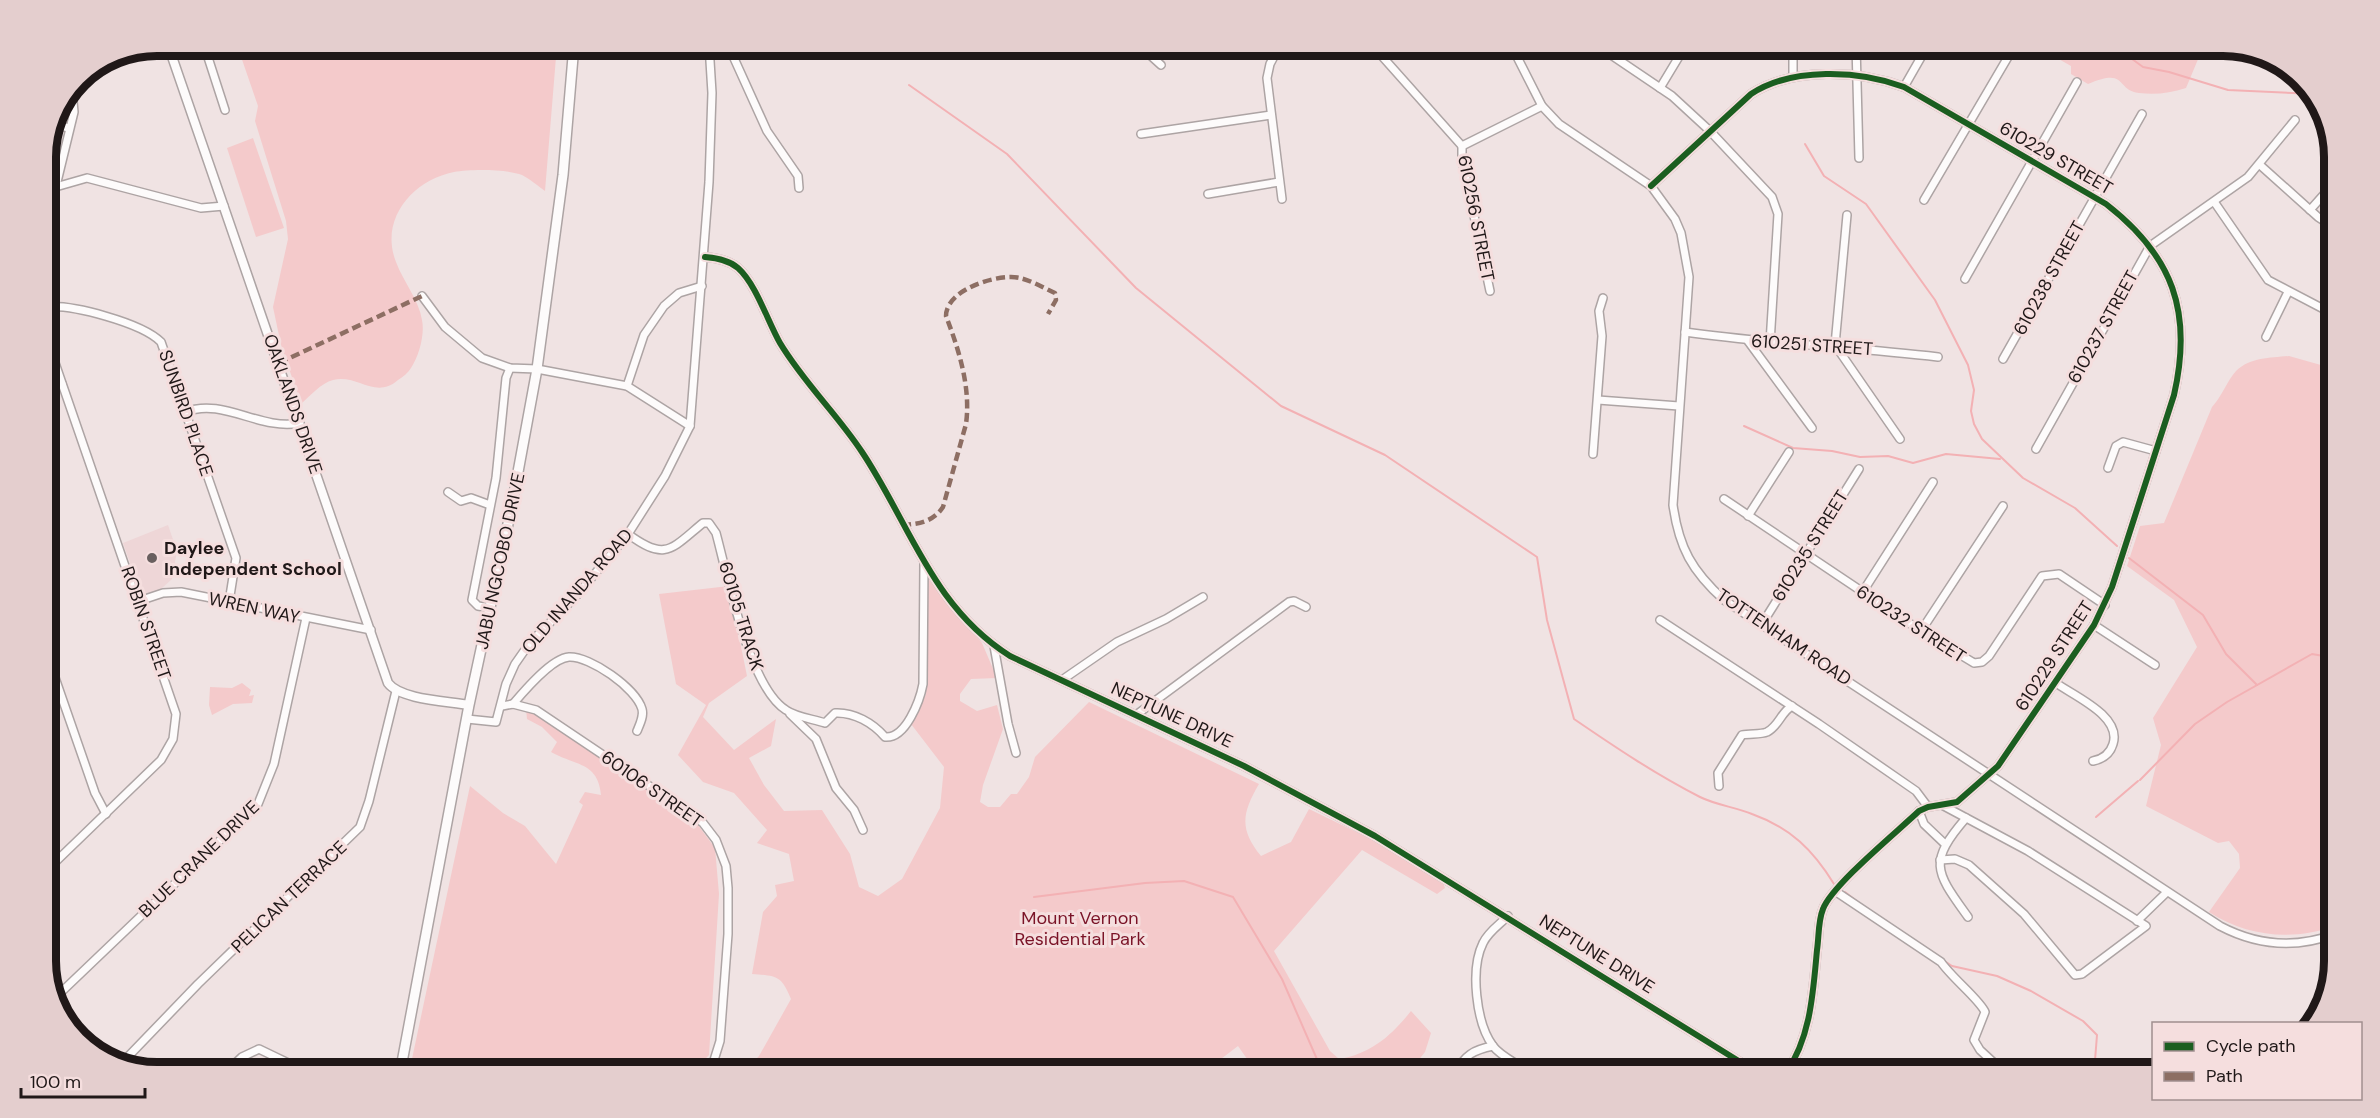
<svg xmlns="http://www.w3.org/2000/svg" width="2380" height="1118" viewBox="0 0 2380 1118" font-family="'DM Sans',sans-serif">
	<rect width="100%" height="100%" fill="#f0e3e3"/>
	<polygon fill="#eed6d7" points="168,525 177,551 172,579 161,589 146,595 141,594 123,543"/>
	<g fill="#f4cacb">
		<path d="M237 45H557L545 191C538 186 530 179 522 175 506 169 471 169 454 172 413 180 379 219 396 262 403 281 419 300 422 320 425 334 419 356 411 368 408 373 403 377 398 380 375 400 358 374 333 380 321 383 310 396 301 404L281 345 273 307 288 239 286 221 255 121 258 106Z"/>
		<path d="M2034 45H2204L2186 88C2170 93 2156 95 2139 93 2115 90 2128 67 2088 84L2071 74V66Z"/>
		<polygon points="253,138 284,228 256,237 227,148"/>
		<path d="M2289 356 2335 369V926C2292 941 2248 937 2209 912L2240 868 2239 854 2229 841 2218 843 2146 806 2161 745 2153 718 2197 647 2174 600 2127 566 2140 526 2164 523 2212 407C2222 396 2227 381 2236 371 2251 357 2270 358 2289 356Z"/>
		<path d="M926 576 982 643 997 678 971 679 960 694V701L977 711 997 705 1003 729 983 785 980 802 988 807H1000L1011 794H1017L1029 777 1035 757 1089 702 1259 784C1242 813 1239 829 1261 856L1291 842 1309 809 1371 839 1443 882 1445 888 1437 894 1362 850 1274 951 1330 1051 1339 1059C1371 1054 1392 1035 1411 1011L1431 1033 1425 1052 1417 1062 1424 1073H1272L1267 1070 1257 1073 1238 1046 1213 1065 1218 1073H743L759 1056 791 999C781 975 777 976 752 974L763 912 777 896 775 885 794 881 789 854 757 843 767 830 734 793 703 782 678 755 706 705 676 684 659 594 729 586 747 676 709 703 703 717 734 750 776 719 771 746 749 758 764 785 784 811 822 810 850 854 859 887 878 896 902 879 940 808 944 767 911 724 926 694Z"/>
		<polygon points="242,683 251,690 249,696 254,695 252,703 233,704 212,715 209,705 210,687 232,688"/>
		<path d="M526 709 679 810 698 825 715 848 719 894 709 1055 692 1073H409L470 786 503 813 525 826 556 864 583 805 579 802 585 792 601 795C598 762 576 766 551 752L557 742 542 727 527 719Z"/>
	</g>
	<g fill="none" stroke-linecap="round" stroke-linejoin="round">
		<g stroke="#f3b1b4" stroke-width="2">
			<polyline points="2089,45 2128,56 2143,67 2169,72 2228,90 2316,94"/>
			<path d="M909 85 1007 154 1136 288 1281 406 1385 455 1537 557 1547 620 1574 719C1615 747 1655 774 1700 797 1716 805 1735 807 1752 814 1791 828 1813 850 1834 884"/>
			<polyline points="1805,144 1824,176 1866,204 1935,300 1968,365 1974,390 1971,411 1974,424 1982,439 2023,478 2075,508 2117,546"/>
			<polyline points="1744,426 1793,448 1832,451 1860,457 1888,456 1913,463 1946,454 2000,459"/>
			<polyline points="2129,558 2203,615 2226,654 2257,685"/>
			<polyline points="2140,780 2195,724 2227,702 2312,654 2335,658"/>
			<polyline points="2096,817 2138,781"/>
			<polyline points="1845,892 1859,903"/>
			<polyline points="1034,897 1145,883 1184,881 1233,897 1282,979 1323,1073"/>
			<polyline points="1884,920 1952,966 1997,976 2031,991 2083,1021 2097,1035 2094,1073"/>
		</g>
		<g stroke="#ada4a4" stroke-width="10">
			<g id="minor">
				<polyline points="204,45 225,110"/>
				<polyline points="728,45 767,131 798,176 799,188"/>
				<polyline points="1147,45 1150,55 1161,65"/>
				<polyline points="1280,45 1270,64 1267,78 1282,199"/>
				<polyline points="1372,45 1462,146 1542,106"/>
				<path d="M1511 45 1542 106 1559 124 1651 186 1675 219 1681 233 1689 277 1673 505C1679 548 1692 571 1724 600L2220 926C2258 946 2295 949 2335 934"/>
				<polyline points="1793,45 1793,77"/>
				<polyline points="1856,45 1859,158"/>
				<polyline points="1598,46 1672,96 1710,131 1772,197 1778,214 1770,343"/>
				<polyline points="2270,61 2271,57"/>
				<polyline points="1904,87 1928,45"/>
				<polyline points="1660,88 1686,45"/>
				<polyline points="56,125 69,128"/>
				<polyline points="1141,134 1271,115"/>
				<polyline points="1462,146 1462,159 1490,291"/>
				<polyline points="2260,165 2318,217 2335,228"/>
				<polyline points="56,186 74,112 72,91"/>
				<path d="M1651 186 1751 94C1792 67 1859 70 1904 87L2106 204C2173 256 2193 312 2174 395L2112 587 2094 625 1998 766 1957 802 1928 807 1919 811C1897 832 1832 885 1823 909 1818 921 1819 937 1817 950 1813 992 1811 1037 1786 1073"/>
				<polyline points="45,190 87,178 201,208 224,206"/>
				<polyline points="1208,194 1279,182"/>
				<polyline points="1924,200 2008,57"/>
				<polyline points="2215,203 2268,280 2335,315"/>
				<polyline points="2310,210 2335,182"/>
				<polyline points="1847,215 1835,345 1900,439"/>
				<path d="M705 257C717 258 729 260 738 268 756 284 768 322 780 343 804 383 837 414 862 452 910 524 932 607 1010 656L1244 766 1375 836 1758 1073"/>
				<polyline points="1965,279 2077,82"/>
				<polyline points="422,296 445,327 482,358 510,368 537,369 627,386 690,426"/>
				<path d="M45 307C72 304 142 323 161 342L236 558 229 602"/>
				<path d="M1685 332C1769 344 1854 347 1938 357"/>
				<polyline points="45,334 176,714 173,739 161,760 45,872"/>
				<polyline points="2266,337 2288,292"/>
				<polyline points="1748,341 1812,428"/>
				<polyline points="2003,359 2142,114"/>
				<polyline points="45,386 62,384"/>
				<polyline points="627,386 644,335 664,306 679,293 702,286"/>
				<polyline points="1598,400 1679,406"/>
				<path d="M185 412C224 397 259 431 300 423"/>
				<polyline points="2036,449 2150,246 2248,177 2295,120"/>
				<polyline points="1593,454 1602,336 1599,311 1603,298"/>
				<polyline points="2108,468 2116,446 2123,442 2156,451"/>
				<polyline points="448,492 461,501 471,498 490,505"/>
				<polyline points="1724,499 1921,631 1974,663 1982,662 1989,656 2042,576 2059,574 2105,605"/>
				<polyline points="1748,516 1789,452"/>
				<path d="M628 534C666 562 671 549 703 523H709L716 533C728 577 749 687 786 710 796 717 813 719 825 723L835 713C854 712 873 723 885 737 906 739 920 700 923 684L924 564"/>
				<polyline points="1862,593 1933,482"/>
				<polyline points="139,601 163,593 181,592 371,630"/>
				<polyline points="490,608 478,606 472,600 496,478 506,378 510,368"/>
				<polyline points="1660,620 1819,724 1916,791 1928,807"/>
				<polyline points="1762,624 1859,469"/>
				<polyline points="2094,625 2155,665"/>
				<polyline points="1921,631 2003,506"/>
				<polyline points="994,646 1008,724 1016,753"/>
				<polyline points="45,649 95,793 106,814"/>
				<polyline points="1062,680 1117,642 1166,619 1203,597"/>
				<path d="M2056 683C2074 696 2122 716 2113 744 2110 754 2103 759 2093 761"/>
				<path d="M513 704C524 691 552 658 569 657 590 656 636 688 642 709 644 716 640 724 637 731"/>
				<polyline points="502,706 513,704 536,710 691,814 703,823 716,840 726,866 728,888 728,934 720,1041 710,1073"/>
				<polyline points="790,714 816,739 836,788 854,810 863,830"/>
				<polyline points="1136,715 1289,602 1294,601 1306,607"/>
				<polyline points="467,719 496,722 506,684 515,664 529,644 578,594 628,534 665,476 690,426 709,182 712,93 709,45"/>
				<path d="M1719 786 1718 773 1742 735C1750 733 1760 735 1767 732 1779 726 1781 712 1792 706"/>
				<polyline points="1919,811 1924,824 1944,843"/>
				<path d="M1966 818C1927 863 1936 872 1968 917"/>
				<polyline points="1940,860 1955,859 1969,865 2024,914 2075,975 2082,974 2146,926 2028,851 1942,805"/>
				<path d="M1835 891 1941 962C1952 978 1980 1000 1985 1012L1974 1040 1980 1050 1993 1062"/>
				<path d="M1508 916C1499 925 1488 932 1483 943 1470 969 1476 1023 1493 1046 1501 1057 1519 1064 1530 1073"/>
				<polyline points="2137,921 2166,893"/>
				<polyline points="55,998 258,804 274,764 306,618"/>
				<polyline points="119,1066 198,984 360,827 369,801 396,691"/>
				<polyline points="225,1073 242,1057 259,1049 309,1073"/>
				<path d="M1455 1073C1465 1055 1473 1050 1493 1046"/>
			</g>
		</g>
		<g stroke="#ada4a4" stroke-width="11">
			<path id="tertiary" d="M168 45 388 683C401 700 448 701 469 705"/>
		</g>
		<g stroke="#ada4a4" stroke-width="12">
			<polyline id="secondary" points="400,1073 469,705 511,510 537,369 563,175 574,45"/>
		</g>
		<use href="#minor" stroke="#fdfbfb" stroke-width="7"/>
		<use href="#tertiary" stroke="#fdfbfb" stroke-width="8"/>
		<use href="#secondary" stroke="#fdfbfb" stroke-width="9"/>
		<g stroke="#8d6e63" stroke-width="4.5" stroke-dasharray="9 4.5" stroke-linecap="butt">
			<polyline points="279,363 422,296"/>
			<path d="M902 525C919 524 933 522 943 507L966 424C971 388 959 350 946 316 946 289 999 273 1020 278 1032 281 1044 288 1055 293L1056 300 1048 314"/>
		</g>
		<g stroke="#f5dede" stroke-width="10">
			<g id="cycleway">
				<path d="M1651 186 1751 94C1792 67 1859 70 1904 87L2106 204C2173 256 2193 312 2174 395L2112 587 2094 625 1998 766 1957 802 1928 807 1919 811C1897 832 1832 885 1823 909 1818 921 1819 937 1817 950 1813 992 1811 1037 1786 1073"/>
				<path d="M705 257C717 258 729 260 738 268 756 284 768 322 780 343 804 383 837 414 862 452 910 524 932 607 1010 656L1244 766 1375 836 1758 1073"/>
			</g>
		</g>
		<use href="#cycleway" stroke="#1b5e20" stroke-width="6"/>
	</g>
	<circle fill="#695f5f" stroke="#f5dede" stroke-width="2" cx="152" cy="558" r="6"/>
	<g text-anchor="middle" stroke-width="6" stroke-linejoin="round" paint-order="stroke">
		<g font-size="18" fill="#201818" stroke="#f5dede">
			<text transform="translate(2056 158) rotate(30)" y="6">610229 STREET</text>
			<text transform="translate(1476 218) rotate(79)" y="6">610256 STREET</text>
			<text transform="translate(2049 278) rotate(-61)" y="6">610238 STREET</text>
			<text transform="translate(2103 327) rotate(-61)" y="6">610237 STREET</text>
			<text transform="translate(1812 345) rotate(4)" y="6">610251 STREET</text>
			<text transform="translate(293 404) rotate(71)" y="6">OAKLANDS DRIVE</text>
			<text transform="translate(186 413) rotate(71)" y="6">SUNBIRD PLACE</text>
			<text transform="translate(1810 546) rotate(-58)" y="6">610235 STREET</text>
			<text transform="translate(500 561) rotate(-78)" y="6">JABU NGCOBO DRIVE</text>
			<text transform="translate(577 591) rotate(-49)" y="6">OLD INANDA ROAD</text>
			<text transform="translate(254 608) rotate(12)" y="6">WREN WAY</text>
			<text transform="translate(741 616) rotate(73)" y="6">60105 TRACK</text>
			<text transform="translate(146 623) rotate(71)" y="6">ROBIN STREET</text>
			<text transform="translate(1911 624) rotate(33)" y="6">610232 STREET</text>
			<text transform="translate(1784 637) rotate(34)" y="6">TOTTENHAM ROAD</text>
			<text transform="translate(2054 656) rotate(-57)" y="6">610229 STREET</text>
			<text transform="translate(1172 715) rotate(25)" y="6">NEPTUNE DRIVE</text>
			<text transform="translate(652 789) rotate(35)" y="6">60106 STREET</text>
			<text transform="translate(199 859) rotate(-44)" y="6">BLUE CRANE DRIVE</text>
			<text transform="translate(289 897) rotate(-44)" y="6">PELICAN TERRACE</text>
			<text transform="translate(1597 954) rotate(32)" y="6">NEPTUNE DRIVE</text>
		</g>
		<g font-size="18" font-weight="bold" fill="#201818" stroke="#f5dede" text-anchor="start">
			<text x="164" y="554">Daylee<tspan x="164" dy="21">Independent School</tspan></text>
		</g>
		<g font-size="18" fill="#7a1327" stroke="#f5dede">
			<text x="1080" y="924">Mount Vernon<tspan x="1080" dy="21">Residential Park</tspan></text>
		</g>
	</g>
	<path d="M0 0H2380V1118H0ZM157 56H2223A101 101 0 0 1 2324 157V961A101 101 0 0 1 2223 1062H157A101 101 0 0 1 56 961V157A101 101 0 0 1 157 56Z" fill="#e4cece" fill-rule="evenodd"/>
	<path fill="none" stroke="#201818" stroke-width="8" d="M157 56H2223A101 101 0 0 1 2324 157V961A101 101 0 0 1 2223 1062H157A101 101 0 0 1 56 961V157A101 101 0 0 1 157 56Z"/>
	<rect x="2152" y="1022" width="210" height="78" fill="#f5dede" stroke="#a08f8f" stroke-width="1.5"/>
	<rect x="2164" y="1042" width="30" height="9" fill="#1b5e20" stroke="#a08f8f" stroke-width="1.5"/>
	<text x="2206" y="1052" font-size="18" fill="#201818">Cycle path</text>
	<rect x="2164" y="1072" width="30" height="9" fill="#8d6e63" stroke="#a08f8f" stroke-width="1.5"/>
	<text x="2206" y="1082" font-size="18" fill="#201818">Path</text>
	<path d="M21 1088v9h124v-9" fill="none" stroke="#201818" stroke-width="3"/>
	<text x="30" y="1088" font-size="18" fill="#201818" stroke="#f5dede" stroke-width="4.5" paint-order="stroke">100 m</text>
</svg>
